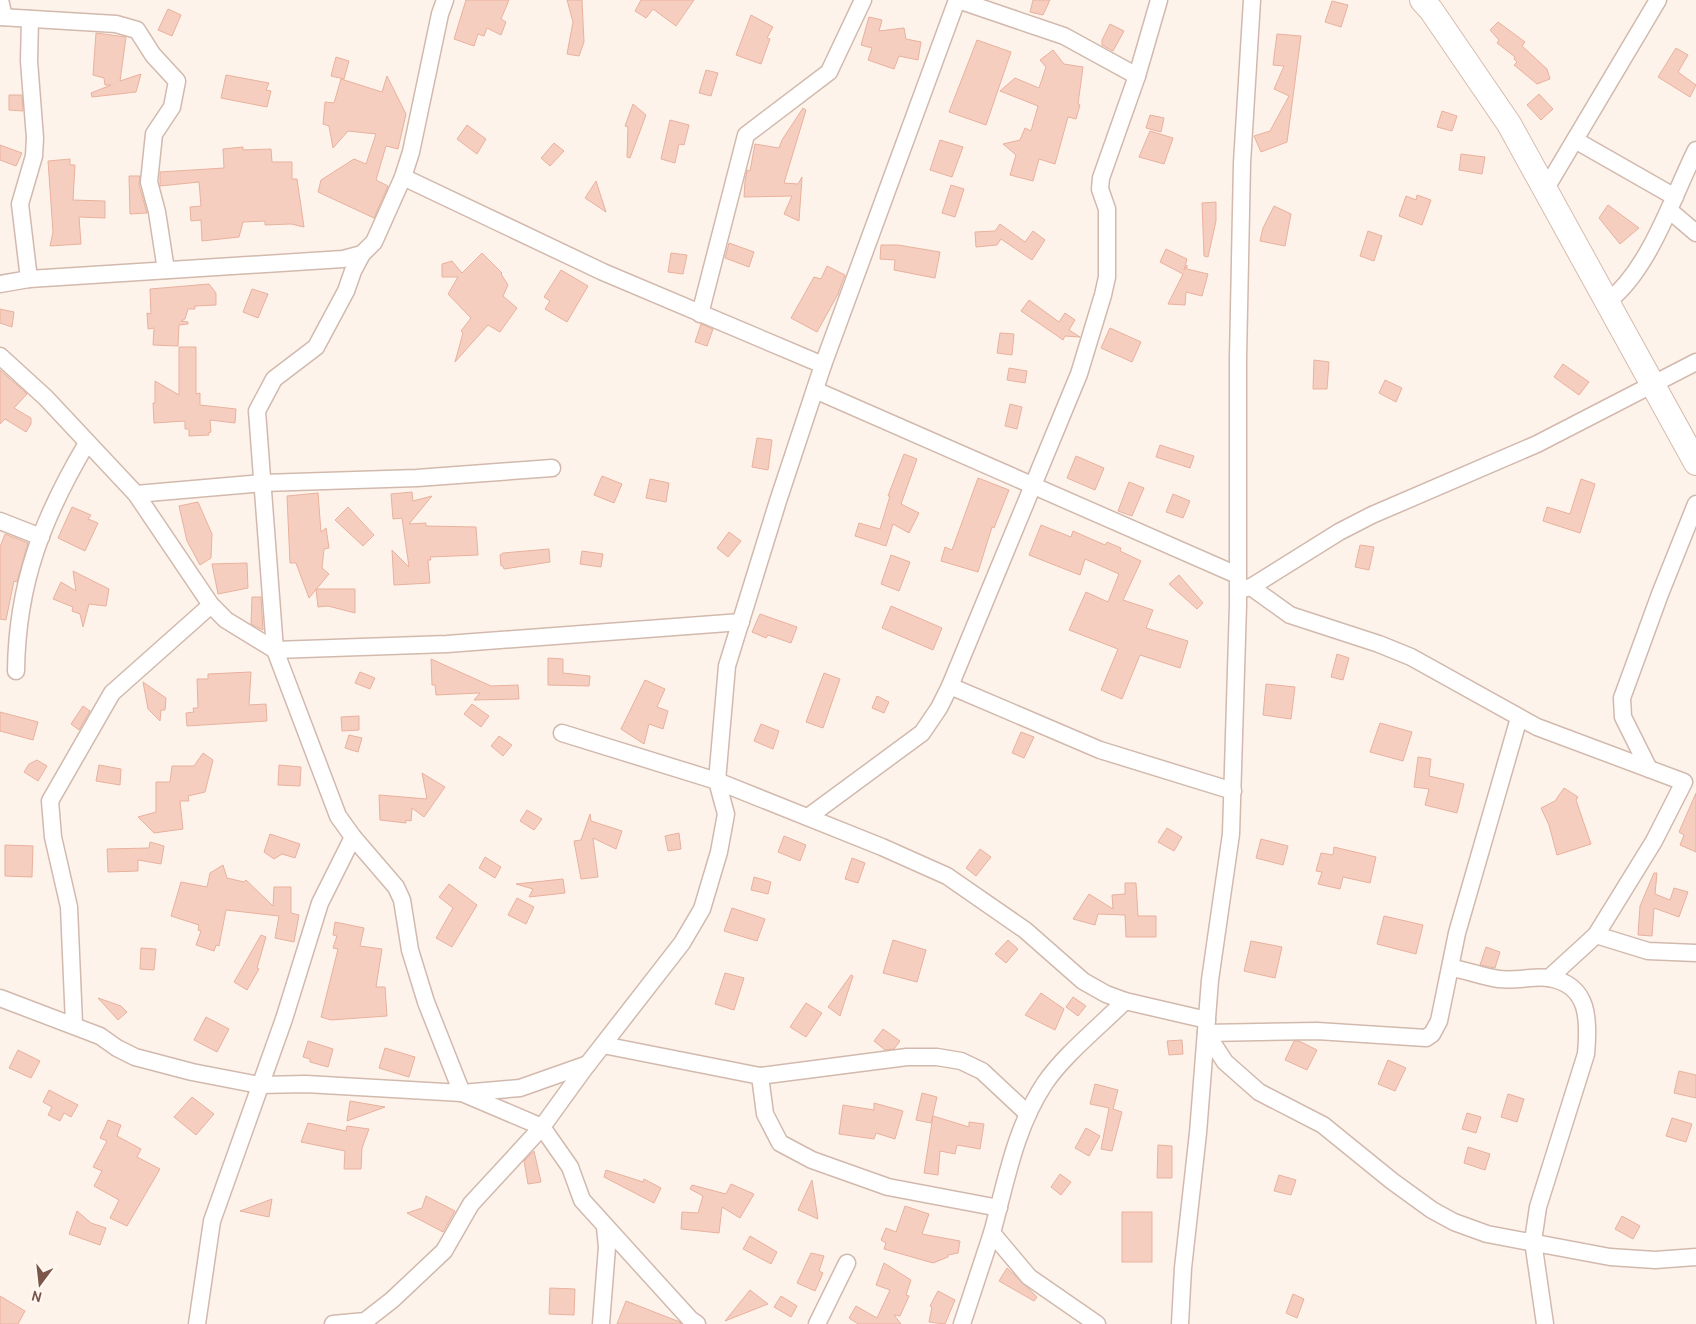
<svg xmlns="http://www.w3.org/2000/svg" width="1696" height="1324" viewBox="0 0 1696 1324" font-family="Cabin,sans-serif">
	<rect width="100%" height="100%" fill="#fef3ea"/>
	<g fill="#f5cebf" stroke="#e9b19e">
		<polygon points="466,0 509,0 501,19 506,22 501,35 487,28 484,36 478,34 474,46 454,39"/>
		<polygon points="567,0 582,0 584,42 579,56 567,54 573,22"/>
		<polygon points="641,0 694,0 676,26 653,9 646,18 635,11"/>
		<polygon points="1033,0 1050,0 1043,15 1030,12"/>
		<polygon points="1332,1 1348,5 1341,27 1325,22"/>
		<polygon points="168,9 181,15 172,36 158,30"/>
		<polygon points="751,15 773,27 767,38 770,39 761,64 736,55"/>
		<polygon points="869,17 882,20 879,31 904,28 906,39 921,42 918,60 899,56 894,69 868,60 872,48 861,45"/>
		<polygon points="1498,22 1525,42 1522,46 1547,69 1550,79 1537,84 1514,65 1517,62 1514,59 1515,57 1497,43 1499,40 1490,30"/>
		<polygon points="1110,24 1124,31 1113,51 1102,45 1102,40"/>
		<polygon points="96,33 126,37 120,81 141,74 136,92 92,97 91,93 111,85 105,85 104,78 93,75"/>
		<polygon points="1277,34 1301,36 1287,142 1261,152 1254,136 1270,131 1289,96 1274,89 1284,66 1273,65"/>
		<polygon points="977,40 1011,52 986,125 949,112"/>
		<polygon points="1676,48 1688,55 1678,72 1696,85 1690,97 1658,77"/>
		<polygon points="1053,50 1064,64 1083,67 1078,104 1080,105 1076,119 1068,117 1055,164 1039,159 1033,181 1010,175 1016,155 1003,144 1020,140 1025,128 1031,131 1038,106 1000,91 1015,78 1039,88 1046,67 1040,60"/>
		<polygon points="336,57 349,61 344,79 331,76"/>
		<polygon points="706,70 718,73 711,96 699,93"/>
		<polygon points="226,75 269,83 266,90 271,91 267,107 221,98"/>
		<polygon points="387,76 406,114 398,149 386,146 376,180 388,186 374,218 318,192 321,180 354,159 366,164 376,134 348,131 333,148 329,126 323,124 325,102 334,103 341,79 382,92"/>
		<polygon points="1539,94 1553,109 1541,120 1527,105"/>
		<polygon points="9,95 22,95 23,111 9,110"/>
		<polygon points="633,104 646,115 630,158 627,157 628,127 625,126"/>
		<polygon points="803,108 806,110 784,183 798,184 802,177 799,221 784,214 792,196 744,197 745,181 747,170 750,171 755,144 779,148 782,140"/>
		<polygon points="1442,111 1457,116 1452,131 1437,127"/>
		<polygon points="1150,115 1164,118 1161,132 1146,128"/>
		<polygon points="670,120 689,125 684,145 679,144 675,163 661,159"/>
		<polygon points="467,125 486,139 477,154 457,139"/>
		<polygon points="1150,131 1173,138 1164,164 1139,157"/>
		<polygon points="940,140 963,147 952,177 930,170"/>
		<polygon points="554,143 564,151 550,166 541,158"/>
		<polygon points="0,145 22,153 16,166 0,160"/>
		<polygon points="243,147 243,150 271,149 272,162 292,162 292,179 297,179 304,227 291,224 265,225 265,221 243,222 239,237 202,241 201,220 191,221 190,207 201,206 199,182 160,186 160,172 224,168 223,149"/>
		<polygon points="1461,154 1485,157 1482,174 1459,170"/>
		<polygon points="70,159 70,165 75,165 73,200 105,201 105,218 79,217 81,244 50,246 53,232 48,161"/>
		<polygon points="129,176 140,176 139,185 147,213 130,214"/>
		<polygon points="596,181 606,212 585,198"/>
		<polygon points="951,185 964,189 955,217 942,213"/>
		<polygon points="1417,195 1431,200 1422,225 1399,216 1406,196 1416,200"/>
		<polygon points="1216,202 1216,221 1208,257 1204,256 1202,203"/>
		<polygon points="1608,205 1639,228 1620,244 1599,218"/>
		<polygon points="1274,206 1291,214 1285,246 1260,241 1263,228"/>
		<polygon points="1000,224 1025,242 1033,231 1045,240 1032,260 1001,239 997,245 976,247 975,232 995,231"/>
		<polygon points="1368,231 1382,236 1374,261 1360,256"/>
		<polygon points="729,243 754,252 749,267 725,258"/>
		<polygon points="881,245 898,245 940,252 935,278 894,270 895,260 880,259"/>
		<polygon points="1166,249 1187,259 1184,270 1187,265 1187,269 1208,274 1202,296 1186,292 1185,305 1168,304 1183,274 1160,262"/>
		<polygon points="482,253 502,273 501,274 508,285 503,296 517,308 500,332 488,325 455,362 463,333 461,331 471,318 448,294 458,277 442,277 442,264 452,261 462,273"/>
		<polygon points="671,253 687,255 683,274 668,272"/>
		<polygon points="827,266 845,275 838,294 817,332 791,318 814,277 821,279"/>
		<polygon points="561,270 588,286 567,322 545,309 550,301 544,297"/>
		<polygon points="209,284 216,293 216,305 195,306 195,309 188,309 185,319 181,321 188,322 188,324 179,325 178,346 153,345 154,328 148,329 147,313 151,314 150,289"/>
		<polygon points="252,289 268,294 258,318 243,312"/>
		<polygon points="1029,300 1059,322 1065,313 1075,320 1069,330 1080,337 1065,336 1063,340 1056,335 1021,311"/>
		<polygon points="0,309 14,312 12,327 0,323"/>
		<polygon points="701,324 713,329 707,346 695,342"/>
		<polygon points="1110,328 1141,342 1132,362 1101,348"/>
		<polygon points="1000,333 1014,334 1012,355 997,353"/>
		<polygon points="179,347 196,347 196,394 200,393 200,405 236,409 235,423 210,420 211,432 208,433 209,435 189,436 189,429 185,429 185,421 154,423 153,403 155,403 155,381 179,395"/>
		<polygon points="1314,360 1329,362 1327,389 1313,389"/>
		<polygon points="1563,364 1589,382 1579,395 1554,377"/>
		<polygon points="1009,368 1027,371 1025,383 1007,380"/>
		<polygon points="0,370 27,394 14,408 31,418 31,424 26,432 5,419 0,424"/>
		<polygon points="1385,380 1402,388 1396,402 1379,393"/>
		<polygon points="1010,404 1022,407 1017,429 1005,426"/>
		<polygon points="757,438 772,440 768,470 752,467"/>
		<polygon points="1160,445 1194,456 1190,468 1156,457"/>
		<polygon points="904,454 917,459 901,504 919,513 909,533 893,524 886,546 855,536 859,523 880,529 890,496 888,496"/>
		<polygon points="1076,456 1104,468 1095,490 1067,478"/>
		<polygon points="602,476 622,484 614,503 594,495"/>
		<polygon points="978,478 1009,490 994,528 992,527 978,572 941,561 945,547 952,550"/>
		<polygon points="650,479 669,483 666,502 646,498"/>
		<polygon points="1581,479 1595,484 1580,533 1543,521 1547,507 1570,514"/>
		<polygon points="1129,482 1144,488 1132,516 1118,511"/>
		<polygon points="412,492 413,501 432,496 409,524 426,523 426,526 476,527 478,555 430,557 431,560 428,560 430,583 394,585 392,550 409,567 402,518 393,519 391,494"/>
		<polygon points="318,493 321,532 326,528 329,548 324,549 322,568 329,574 309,598 296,563 290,563 287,496"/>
		<polygon points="1173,494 1190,501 1183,518 1166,512"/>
		<polygon points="198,502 212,534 211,558 200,565 187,541 179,506"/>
		<polygon points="72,507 91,515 88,519 98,523 85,551 58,538"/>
		<polygon points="348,507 374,535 363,546 335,520"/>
		<polygon points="1041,525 1071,537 1073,531 1105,545 1107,542 1121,548 1120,551 1141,561 1123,600 1153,610 1146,628 1188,641 1180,668 1140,655 1122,699 1101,690 1118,649 1069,630 1086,592 1108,602 1119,574 1085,559 1080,575 1029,555"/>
		<polygon points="729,532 741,541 728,557 717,548"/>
		<polygon points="5,534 28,543 17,582 14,581 6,620 0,619 0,547"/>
		<polygon points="1360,545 1374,547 1369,570 1355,567"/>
		<polygon points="549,549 550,562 504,569 503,566 501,566 500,555 503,553"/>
		<polygon points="582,551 603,554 601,567 580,564"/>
		<polygon points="891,555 910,562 899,591 881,584"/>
		<polygon points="247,563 248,588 218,594 212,564"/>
		<polygon points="73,571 109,589 106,606 89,604 83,627 80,614 72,611 73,607 53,599 61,582 76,591"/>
		<polygon points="1179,575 1203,603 1197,609 1169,584"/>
		<polygon points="316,589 355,589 355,613 328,606 318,607"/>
		<polygon points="252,597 261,597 263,630 251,624"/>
		<polygon points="891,606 942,628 933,650 882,628"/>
		<polygon points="760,614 797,627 791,643 768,635 766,638 752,632"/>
		<polygon points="1337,654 1349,658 1343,680 1331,677"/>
		<polygon points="548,658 563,659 563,673 590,676 589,686 548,685"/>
		<polygon points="431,659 491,686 518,685 519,699 474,700 480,693 436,695 435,685 432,685"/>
		<polygon points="251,672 249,705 266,704 267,721 187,726 186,713 194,712 193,708 198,708 197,679 208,679 208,674"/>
		<polygon points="360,672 375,678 370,689 355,683"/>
		<polygon points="824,673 840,679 823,728 806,722"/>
		<polygon points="645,680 665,689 657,707 668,711 663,729 649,724 644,744 621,729"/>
		<polygon points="143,682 166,698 165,710 161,710 160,721 148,709"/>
		<polygon points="1266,684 1295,687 1291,719 1263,715"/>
		<polygon points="877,696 889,702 884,713 872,708"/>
		<polygon points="472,704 489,716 481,727 464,714"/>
		<polygon points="83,706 90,711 79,730 71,724"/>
		<polygon points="0,712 38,722 33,740 0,731"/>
		<polygon points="359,716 359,730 342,731 341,717"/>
		<polygon points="1380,723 1412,732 1403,761 1370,752"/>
		<polygon points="761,724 779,731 773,749 754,741"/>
		<polygon points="1021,732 1034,737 1024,758 1012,753"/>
		<polygon points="349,735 362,738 358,752 345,748"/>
		<polygon points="499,736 512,745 503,756 491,746"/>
		<polygon points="203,753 213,760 205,792 188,796 189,801 180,801 183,829 154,833 138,817 156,812 156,782 170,782 172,766 194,766"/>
		<polygon points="1418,757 1431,759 1429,776 1464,784 1457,813 1425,805 1429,789 1414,787"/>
		<polygon points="37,760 47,766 38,781 24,772 29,764"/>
		<polygon points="99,765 121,769 120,785 96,781"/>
		<polygon points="279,765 301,767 300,786 278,785"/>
		<polygon points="422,773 445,787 424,817 412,808 411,821 406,820 406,823 380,820 379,795 427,799"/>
		<polygon points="1564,788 1578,797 1576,800 1591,844 1557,855 1549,825 1541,808 1555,801"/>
		<polygon points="1696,793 1696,852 1680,845 1684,835 1679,832"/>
		<polygon points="527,810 542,819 534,830 520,821"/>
		<polygon points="590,814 591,821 622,831 616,849 593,838 598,877 581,879 574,841 581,840"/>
		<polygon points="1167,828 1182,837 1174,851 1158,842"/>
		<polygon points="679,833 681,849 668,851 665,836"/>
		<polygon points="270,834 300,844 295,858 282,854 274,859 264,852"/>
		<polygon points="784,836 806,845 800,861 778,852"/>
		<polygon points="1261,839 1288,846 1283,865 1256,858"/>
		<polygon points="150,842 164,846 161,864 138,860 138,871 108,872 107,849 149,848"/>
		<polygon points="5,845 33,846 32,877 5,876"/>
		<polygon points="1334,847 1376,857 1370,883 1343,877 1340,889 1318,884 1322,872 1316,871 1321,853 1333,855"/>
		<polygon points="980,849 991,857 976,876 966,868"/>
		<polygon points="485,857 501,867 495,878 479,868"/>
		<polygon points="852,858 865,863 858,883 845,879"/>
		<polygon points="223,865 227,878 244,882 246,880 273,906 274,887 291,887 291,913 299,915 294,942 275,938 279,916 226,910 219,946 216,945 214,951 196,945 201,931 198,930 199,925 171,916 181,882 207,887 210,873"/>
		<polygon points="1654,873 1657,873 1655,894 1670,900 1674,888 1688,892 1679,917 1654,908 1652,936 1638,935 1640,906"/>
		<polygon points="754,877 771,882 768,894 751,890"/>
		<polygon points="563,879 565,893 529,897 533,889 516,884"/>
		<polygon points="1125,883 1136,883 1138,916 1156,916 1156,937 1126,937 1125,915 1098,914 1095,925 1073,919 1089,894 1113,909 1112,895 1125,894"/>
		<polygon points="449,884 477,905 452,947 436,938 453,908 439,897"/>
		<polygon points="517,898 534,907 526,924 508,915"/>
		<polygon points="732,908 765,919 757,941 724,931"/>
		<polygon points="1384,916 1423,925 1416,954 1377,944"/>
		<polygon points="335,922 364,928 360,946 382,949 376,987 385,987 387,1016 331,1020 321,1017 338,949 333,948 337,936 333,935"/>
		<polygon points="261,935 266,937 257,968 259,969 247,990 234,982"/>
		<polygon points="893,940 926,950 917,982 883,973"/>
		<polygon points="1008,940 1018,949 1006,963 995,954"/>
		<polygon points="1251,941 1282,947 1275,978 1244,971"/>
		<polygon points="1486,947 1500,952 1495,968 1480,965"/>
		<polygon points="141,948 156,949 154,970 140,969"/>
		<polygon points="725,973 744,978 734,1010 715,1004"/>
		<polygon points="851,975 853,976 840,1016 828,1007"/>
		<polygon points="1041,993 1064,1009 1055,1030 1025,1015"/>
		<polygon points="1073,997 1086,1006 1078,1016 1066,1007"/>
		<polygon points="98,998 121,1006 127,1012 118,1020"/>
		<polygon points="806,1003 822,1013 806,1037 790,1027"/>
		<polygon points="206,1017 229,1029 217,1052 194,1040"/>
		<polygon points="883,1029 900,1041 894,1049 885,1050 874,1041"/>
		<polygon points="1182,1040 1183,1054 1169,1055 1167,1041"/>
		<polygon points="308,1041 333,1049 328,1067 310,1062 310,1059 303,1057"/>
		<polygon points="1294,1041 1299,1041 1317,1050 1307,1070 1285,1060"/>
		<polygon points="385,1048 415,1057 409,1077 379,1068"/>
		<polygon points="18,1050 40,1061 31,1078 9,1068"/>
		<polygon points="1388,1060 1406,1068 1395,1091 1378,1084"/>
		<polygon points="1679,1071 1696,1075 1696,1098 1674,1093"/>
		<polygon points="1095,1084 1118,1090 1113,1109 1122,1112 1112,1151 1101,1149 1109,1108 1090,1104"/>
		<polygon points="49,1090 78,1105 71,1117 64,1113 60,1121 48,1115 52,1107 43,1102"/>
		<polygon points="922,1093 937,1097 931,1123 916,1120"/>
		<polygon points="1508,1094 1524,1099 1517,1122 1501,1117"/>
		<polygon points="192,1097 214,1114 196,1135 174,1117"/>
		<polygon points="350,1101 385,1107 347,1121"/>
		<polygon points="874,1103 903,1111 895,1139 876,1133 874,1139 839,1134 843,1105 874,1110"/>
		<polygon points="1467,1113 1481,1117 1476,1133 1462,1129"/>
		<polygon points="933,1116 969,1127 969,1122 984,1124 980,1149 957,1145 955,1154 940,1151 938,1175 924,1173"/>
		<polygon points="1672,1118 1692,1124 1686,1142 1666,1136"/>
		<polygon points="108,1120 121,1125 117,1136 141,1149 137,1157 160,1169 127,1226 110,1218 119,1200 94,1186 102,1171 93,1167 107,1141 100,1138"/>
		<polygon points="308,1123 346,1131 347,1126 369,1129 362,1148 361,1169 344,1169 345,1151 301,1142"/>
		<polygon points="1086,1128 1100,1136 1089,1156 1075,1148"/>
		<polygon points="1158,1145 1172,1146 1172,1178 1157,1178"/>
		<polygon points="1468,1147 1490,1154 1485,1170 1464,1163"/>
		<polygon points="534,1151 541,1182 528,1184 524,1161"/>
		<polygon points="606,1170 643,1182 644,1179 661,1188 654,1203 604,1177"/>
		<polygon points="1060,1174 1071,1182 1061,1195 1051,1187"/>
		<polygon points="1279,1175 1296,1180 1291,1195 1274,1191"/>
		<polygon points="812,1180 818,1219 798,1210"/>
		<polygon points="731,1184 754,1194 740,1218 722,1207 719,1233 681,1229 682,1212 698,1213 703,1196 690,1189 692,1185 726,1194"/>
		<polygon points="426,1196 455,1211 443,1232 407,1213 422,1208"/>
		<polygon points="272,1199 269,1217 240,1211"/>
		<polygon points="905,1206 929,1214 922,1234 960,1241 958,1253 948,1255 948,1257 933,1263 884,1249 886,1243 881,1240 886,1228 896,1232"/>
		<polygon points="77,1211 91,1223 106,1228 100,1245 69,1234"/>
		<rect x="1122" y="1212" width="30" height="50"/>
		<polygon points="1622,1216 1640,1226 1633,1239 1615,1229"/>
		<polygon points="750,1236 777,1252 771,1264 743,1249"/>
		<polygon points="811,1253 824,1256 819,1271 823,1273 815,1291 797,1283"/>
		<polygon points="884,1263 911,1280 906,1295 909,1296 900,1316 894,1315 901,1324 858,1324 849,1318 856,1306 877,1318 890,1290 876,1285"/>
		<polygon points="1007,1268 1037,1297 1034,1301 999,1281"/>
		<polygon points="550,1288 575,1289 574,1315 549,1314"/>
		<polygon points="750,1290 768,1304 725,1321"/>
		<polygon points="938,1291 955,1300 945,1324 929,1322 932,1307 930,1306"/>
		<polygon points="1293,1294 1304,1299 1297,1318 1286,1313"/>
		<polygon points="0,1296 25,1311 18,1324 0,1324"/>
		<polygon points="781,1296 797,1306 791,1317 774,1307"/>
		<polygon points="626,1301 680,1322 681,1324 617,1324"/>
	</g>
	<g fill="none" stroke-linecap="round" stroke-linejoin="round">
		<g stroke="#d2b9ad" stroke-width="19">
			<g id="minor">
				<polyline points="0,0 4,17"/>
				<polyline points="445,0 440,14 411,152 403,177 374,242 362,254 353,271 346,291 316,347 274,379 257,411 275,650 338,816 353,837 396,887 402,900 410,950 426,1002 462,1093 520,1088 588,1064"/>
				<polyline points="958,0 1064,36 1137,76"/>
				<polyline points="0,17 116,24 137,30 153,55 177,81 172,107 154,134 149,182 157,212 166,270"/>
				<polyline points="1575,140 1675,197"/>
				<polyline points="403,177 603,272 823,365"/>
				<polyline points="1545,190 1658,0"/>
				<polyline points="1669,210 1696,233"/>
				<polyline points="29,279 20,204 34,156 35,138 29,61 30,19"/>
				<polyline points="0,284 29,279 343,259 362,254"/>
				<path d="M1607 302C1649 271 1673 196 1696 150"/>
				<polyline points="700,314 746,135 829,72 863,0"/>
				<polyline points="0,356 46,398 136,494 211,605 226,620 275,650 447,644 741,622"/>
				<polyline points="815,390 1237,575"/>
				<polyline points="136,494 263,483 417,478 552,468"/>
				<polyline points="0,521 41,537"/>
				<polyline points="1251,587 1290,615 1379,644 1411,657 1537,727 1684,782 1654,841 1596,935 1549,978"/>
				<polyline points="1243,589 1251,587 1339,532 1372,515 1537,444 1696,362"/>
				<path d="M16 671C17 583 43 517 87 443"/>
				<polyline points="950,686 1100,750 1233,791"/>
				<polyline points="562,733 717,781 882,847 947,876 1025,930 1083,981 1106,994 1125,1001 1207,1020"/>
				<polyline points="1649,769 1623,717 1622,698 1660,594 1696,504"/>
				<polyline points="808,817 922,733 939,708 950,686 1079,374 1103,295 1107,277 1107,209 1100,189 1101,178 1137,76 1159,0"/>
				<polyline points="1596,935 1648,951 1696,953"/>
				<path d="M1451 968C1467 970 1483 977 1499 979 1515 981 1535 976 1549 978 1590 985 1589 1021 1586 1054L1538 1207 1533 1241 1545 1324"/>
				<polyline points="0,998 100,1036 117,1048 135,1057 192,1072 259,1085 306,1084 462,1093 542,1127 570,1167 582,1200 690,1319 697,1324"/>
				<polyline points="74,1024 69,907 53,837 50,801 112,693 211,605"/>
				<polyline points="1206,1033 1225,1062 1259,1092 1323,1125 1392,1181 1432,1210 1454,1222 1487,1234 1610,1257 1655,1260 1696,1257"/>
				<polyline points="1206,1033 1317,1031 1426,1038 1432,1034 1439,1021 1457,933 1519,718"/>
				<polyline points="603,1045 760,1076 907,1057 937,1057 961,1061 982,1071 1028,1114"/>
				<polyline points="760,1076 765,1114 780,1143 812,1160 888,1187 999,1208"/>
				<polyline points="197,1324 212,1221 284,1019 320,903 353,837"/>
				<polyline points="333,1324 365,1321 392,1300 444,1251 471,1204 542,1127 584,1069 682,943 702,909 719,852 726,814 717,781 727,666 778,501 823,365 957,0"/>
				<polyline points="601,1324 607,1247 605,1227"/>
				<polyline points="817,1324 847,1263"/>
				<polyline points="962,1324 992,1233"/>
				<path d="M1097 1324 1029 1277 992 1233C1006 1182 1015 1128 1045 1083 1064 1055 1100 1026 1125 1001"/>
				<polyline points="1180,1324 1183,1268 1198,1133 1210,980 1231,834 1238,605 1238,358 1242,163 1252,0"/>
			</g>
		</g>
		<g stroke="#d7bbad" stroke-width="26">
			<polyline id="secondary" points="1422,0 1431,10 1509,124 1696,463"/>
		</g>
		<use href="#minor" stroke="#fff" stroke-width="16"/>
		<use href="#secondary" stroke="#fff" stroke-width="24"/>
	</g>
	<g transform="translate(40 1284) rotate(195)" stroke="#fff8f2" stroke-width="4" paint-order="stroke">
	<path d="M0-4L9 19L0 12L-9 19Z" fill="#7b554a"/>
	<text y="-8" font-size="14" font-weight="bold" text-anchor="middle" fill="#7b554a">N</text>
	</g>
</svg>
